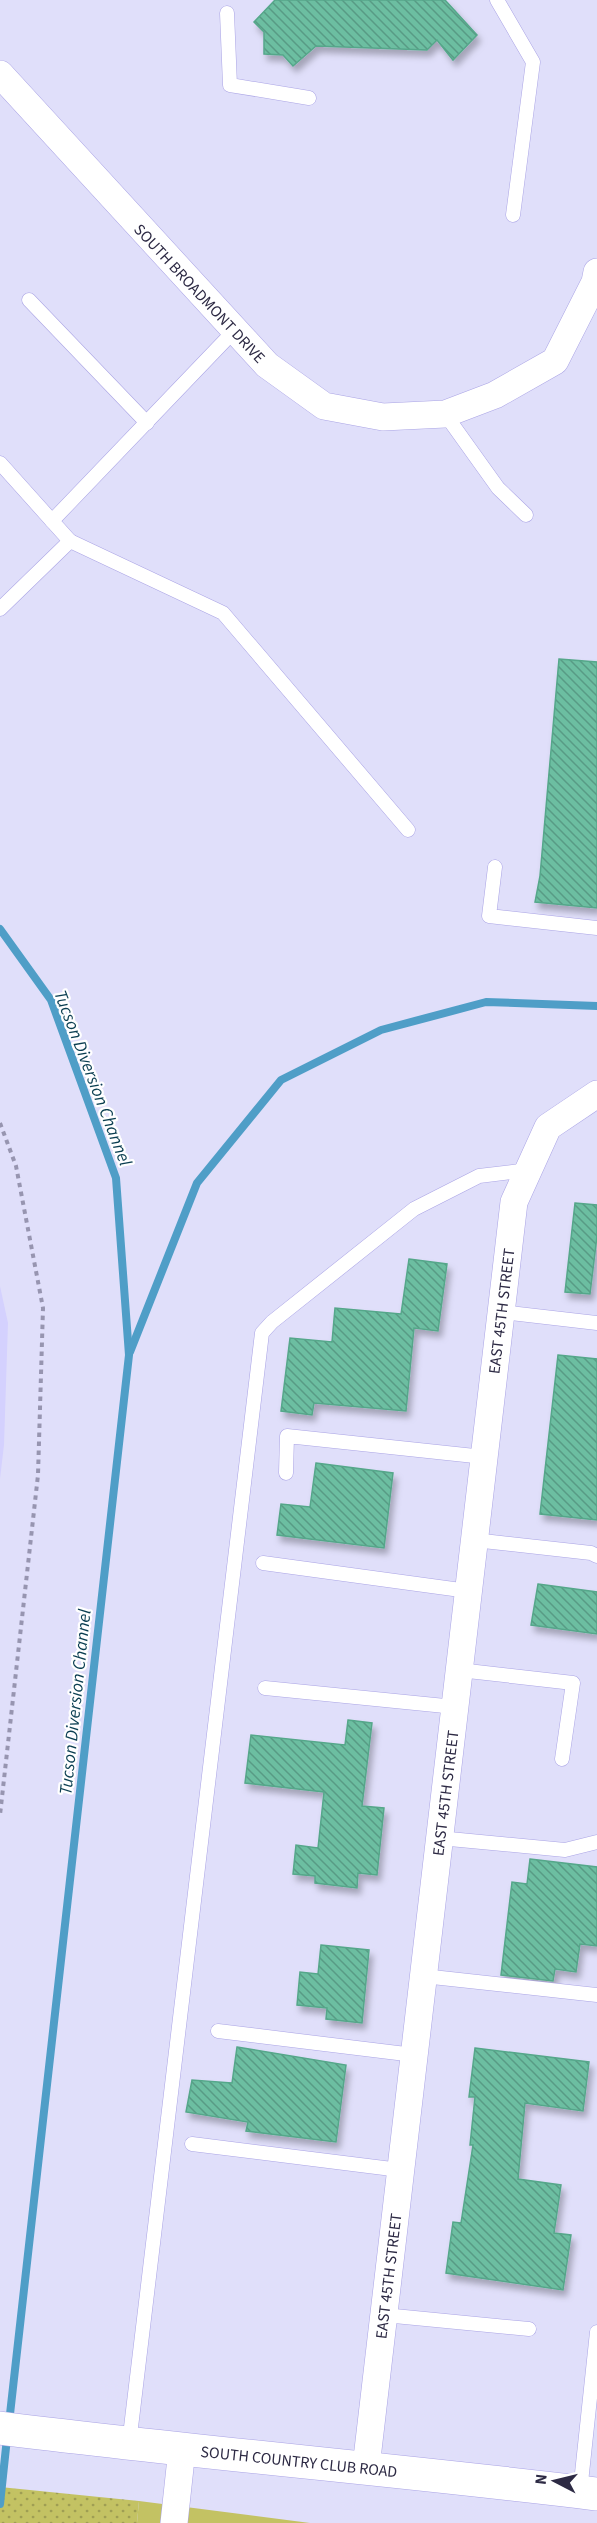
<svg xmlns="http://www.w3.org/2000/svg" width="597" height="2523" viewBox="0 0 597 2523" font-family="'Source Sans 3',sans-serif">
	<defs>
		<pattern id="park-dots" width="8" height="8" patternUnits="userSpaceOnUse" patternTransform="scale(1.5)"><rect width="8" height="8" fill="#c3c263"/><path d="M2 2h.1M6 6h.1" fill="none" stroke="#9f9e53" stroke-width="1.8" stroke-linecap="round"/></pattern>
		<pattern id="building-back-hatch" width="6" height="6" patternUnits="userSpaceOnUse" patternTransform="scale(1.5)"><rect width="6" height="6" fill="#6cbea1"/><path d="M-1 5l2 2M0 0l6 6M5-1l2 2" fill="none" stroke="#599b85"/></pattern>
		<filter id="shadow"><feDropShadow dx="3.5" dy="6" stdDeviation="3" flood-color="#0004"/></filter>
	</defs>
	<rect width="100%" height="100%" fill="#e0dffa"/>
	<polygon fill="#d4d1fe" points="0,1286 8,1323 4,1445 0,1479"/>
	<polygon fill="url(#park-dots)" points="0,2487 139,2501 137,2523 0,2523"/>
	<polygon fill="#c3c263" points="139,2501 310,2523 137,2523"/>
	<g fill="none" stroke-linecap="round" stroke-linejoin="round">
		<g stroke="#4f9ec7" stroke-width="8">
			<polyline points="0,929 51,1000 116,1178 129,1355 9,2423"/>
			<polyline points="130,1352 197,1183 281,1080 381,1030 486,1002 597,1006"/>
			<polyline points="0,2504 7,2438"/>
		</g>
	</g>
	<g fill="url(#building-back-hatch)" stroke="#55a78a" stroke-width="1.5" filter="url(#shadow)">
		<polygon points="275,0 445,0 477,35 453,60 437,40 427,50 316,46 293,66 283,55 264,54 264,32 254,22"/>
		<polygon points="559,659 597,662 597,908 535,902 540,876"/>
		<polygon points="575,1203 597,1205 597,1236 590,1294 565,1292"/>
		<polygon points="409,1259 447,1264 438,1331 414,1328 406,1411 314,1403 312,1415 281,1411 290,1338 332,1342 335,1308 401,1314"/>
		<polygon points="558,1355 597,1359 597,1520 540,1514"/>
		<polygon points="316,1463 393,1473 384,1548 277,1535 281,1504 310,1507"/>
		<polygon points="538,1584 597,1592 597,1634 531,1625"/>
		<polygon points="348,1720 372,1723 362,1806 384,1808 377,1875 358,1873 357,1888 315,1883 315,1876 293,1874 296,1845 318,1848 324,1792 245,1783 251,1735 345,1745"/>
		<polygon points="530,1859 597,1867 597,1946 580,1944 576,1972 555,1969 553,1981 501,1975 512,1882 527,1884"/>
		<polygon points="321,1945 369,1950 362,2023 326,2019 327,2008 297,2005 300,1972 318,1974"/>
		<polygon points="237,2047 346,2065 336,2142 246,2131 248,2122 186,2112 192,2080 232,2083"/>
		<polygon points="475,2048 589,2062 583,2111 525,2103 518,2179 561,2185 554,2233 571,2235 563,2290 446,2273 453,2222 461,2223 473,2145 470,2145 475,2097 469,2097"/>
	</g>
	<g fill="none" stroke-linecap="round" stroke-linejoin="round">
		<g stroke="#aaa4e5" stroke-width="15">
			<g id="lane">
				<polyline points="497,0 533,62 513,215"/>
				<polyline points="227,13 230,85 309,98"/>
				<polyline points="29,300 147,423"/>
				<polyline points="445,414 498,488 526,515"/>
				<polyline points="0,463 52,521"/>
				<polyline points="70,541 223,613 408,830"/>
				<polyline points="0,609 70,541 52,521 235,330"/>
				<polyline points="495,867 489,916 597,928"/>
				<polyline points="501,1312 597,1323"/>
				<polyline points="286,1473 287,1436 484,1457"/>
				<polyline points="474,1540 591,1553 597,1556"/>
				<polyline points="263,1563 468,1591"/>
				<polyline points="459,1670 573,1683 562,1759"/>
				<polyline points="265,1688 455,1707"/>
				<polyline points="439,1838 565,1850 597,1842"/>
				<polyline points="423,1976 597,1995"/>
				<polyline points="218,2031 414,2055"/>
				<polyline points="192,2144 400,2170"/>
				<polyline points="384,2315 529,2329"/>
				<polyline points="129,2444 262,1333 272,1322 414,1209 479,1176 528,1170"/>
				<polyline points="580,2492 597,2332"/>
			</g>
		</g>
		<g stroke="#aaa4e5" stroke-width="28">
			<g id="street">
				<polyline points="0,74 267,365 324,406 383,417 445,414 495,395 555,361 595,282 597,272"/>
				<polyline points="366,2467 514,1202 548,1127 597,1094"/>
				<polyline points="174,2523 182,2449"/>
			</g>
		</g>
		<g stroke="#aaa4e5" stroke-width="34">
			<path id="secondary" d="M0 2428C199 2453 398 2470 597 2494"/>
		</g>
		<polyline stroke="#9795b0" stroke-width="4" stroke-dasharray="4.5 4.5" stroke-linecap="butt" points="0,1123 16,1166 43,1308 38,1475 0,1815"/>
		<use href="#lane" stroke="#fff" stroke-width="14"/>
		<use href="#street" stroke="#fff" stroke-width="27"/>
		<use href="#secondary" stroke="#fff" stroke-width="33"/>
	</g>
	<g text-anchor="middle" stroke-width="4.5" stroke-linejoin="round" paint-order="stroke">
		<g font-size="16" fill="#2d2a44" stroke="#fff">
			<text transform="translate(200 293) rotate(47)" y="6">SOUTH BROADMONT DRIVE</text>
			<text transform="translate(501 1311) rotate(-83)" y="6">EAST 45TH STREET</text>
			<text transform="translate(445 1793) rotate(-83)" y="6">EAST 45TH STREET</text>
			<text transform="translate(388 2276) rotate(-83)" y="6">EAST 45TH STREET</text>
			<text transform="translate(299 2461) rotate(6)" y="6">SOUTH COUNTRY CLUB ROAD</text>
		</g>
		<g font-size="18" font-style="italic" fill="#0a3e51" stroke="#fff">
			<text transform="translate(93 1078) rotate(69)" y="6">Tucson Diversion Channel</text>
			<text transform="translate(75 1702) rotate(-84)" y="6">Tucson Diversion Channel</text>
		</g>
	</g>
	<g transform="translate(555 2481) rotate(277)" stroke="#ffffff" stroke-width="4.5" paint-order="stroke">
	<path d="M0-4.5L10 22L0 15L-10 22Z" fill="#2d2a44"/>
	<text y="-9" font-size="16" font-weight="bold" text-anchor="middle" fill="#2d2a44">N</text>
	</g>
</svg>
